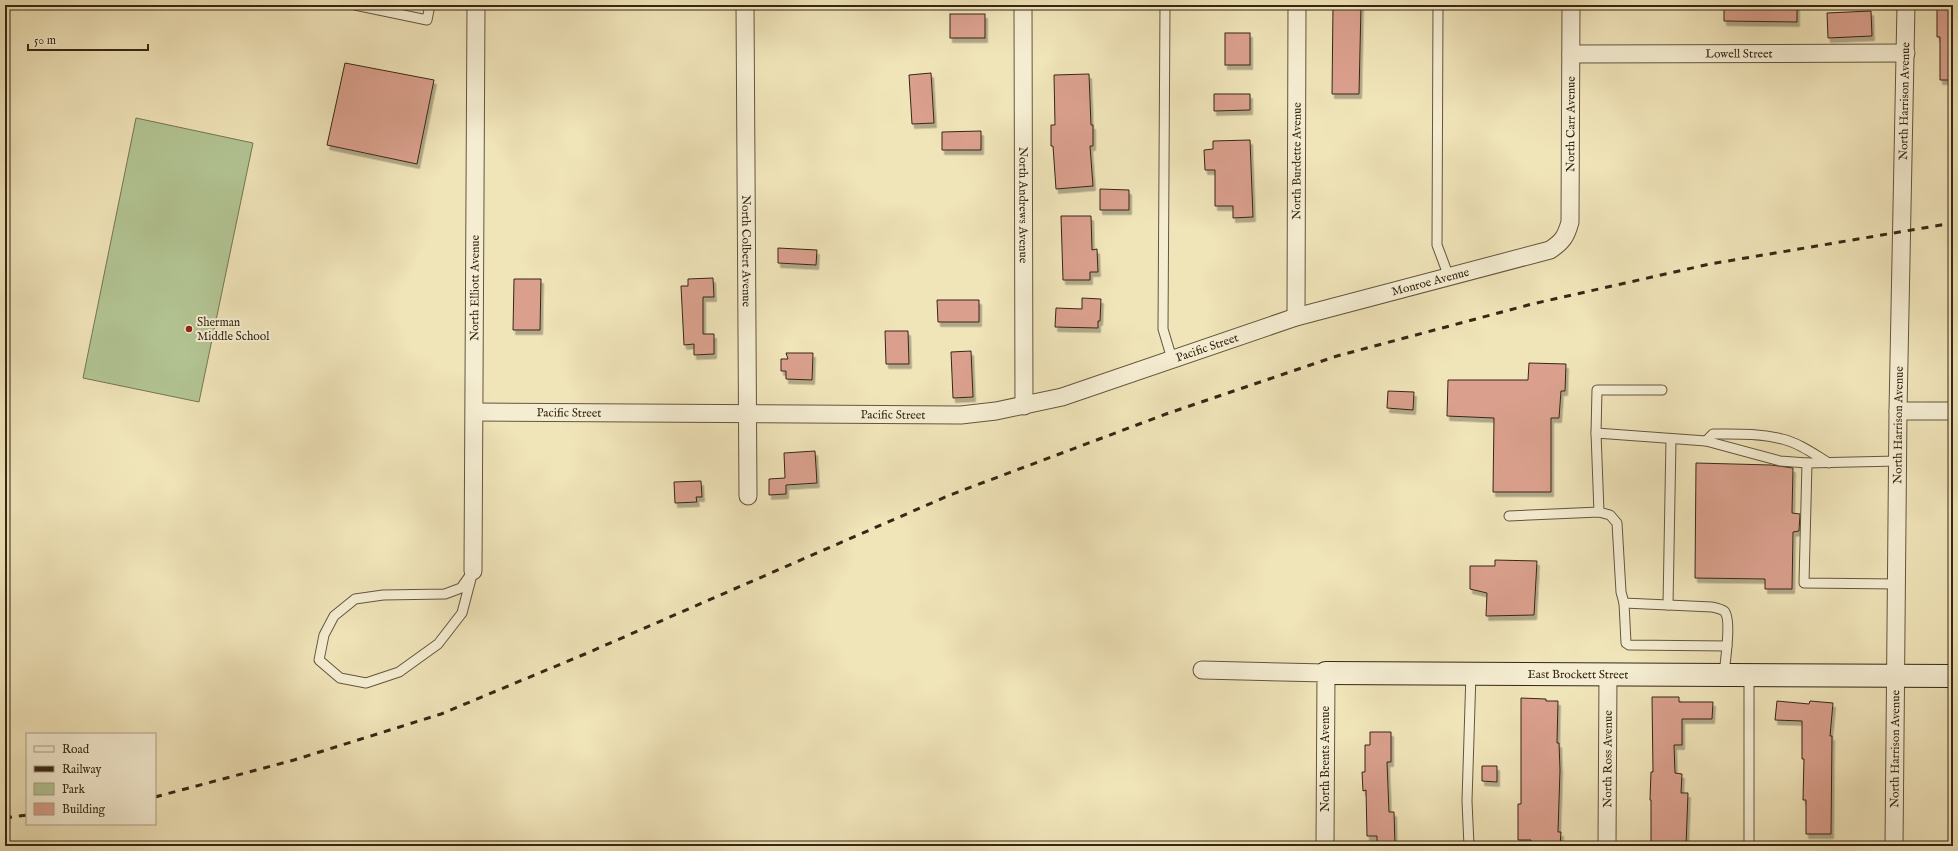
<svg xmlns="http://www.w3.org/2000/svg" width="1958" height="851" viewBox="0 0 1958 851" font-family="'IM FELL English',serif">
	<defs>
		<filter id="shadow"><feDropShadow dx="2.5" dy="4.5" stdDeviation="0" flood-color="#0004"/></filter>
	</defs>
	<rect width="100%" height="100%" fill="#f0e4b9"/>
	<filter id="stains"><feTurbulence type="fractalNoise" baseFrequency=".005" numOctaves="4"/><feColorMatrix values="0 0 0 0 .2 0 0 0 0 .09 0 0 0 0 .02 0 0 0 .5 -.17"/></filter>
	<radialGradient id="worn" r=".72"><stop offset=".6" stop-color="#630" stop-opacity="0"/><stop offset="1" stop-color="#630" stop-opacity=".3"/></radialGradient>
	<polygon fill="#b3c594" stroke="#747654" points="136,118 253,143 199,402 83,378"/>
	<g fill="#daa08d" stroke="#362714" filter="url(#shadow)">
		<polygon points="1333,5 1361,5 1359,94 1332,94"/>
		<polygon points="1724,5 1797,5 1797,22 1724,21"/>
		<polygon points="1937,5 1953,5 1953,80 1940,80 1940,37 1937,37"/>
		<polygon points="1871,11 1872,36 1828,38 1827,13"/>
		<rect x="950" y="14" width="35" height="24"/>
		<rect x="1225" y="33" width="25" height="32"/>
		<polygon points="345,63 434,80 417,164 327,145"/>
		<polygon points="931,73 934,123 912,124 909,75"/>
		<polygon points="1089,74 1091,125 1093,125 1093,146 1090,146 1093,186 1056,189 1053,146 1051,146 1051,125 1055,125 1054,75"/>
		<polygon points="1214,94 1250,94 1250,110 1214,111"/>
		<polygon points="981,131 981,150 942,150 942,132"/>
		<polygon points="1250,140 1253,217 1233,218 1233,206 1215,206 1215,170 1205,170 1204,150 1213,149 1213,141"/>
		<polygon points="1100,189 1129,190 1129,210 1100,210"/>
		<polygon points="1061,216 1091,216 1092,250 1097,249 1098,272 1090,272 1090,280 1063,280"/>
		<polygon points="778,248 817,250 816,265 778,263"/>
		<polygon points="713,278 714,297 703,297 703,334 714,334 714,354 694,355 694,344 684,345 681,286 688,286 688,279"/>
		<polygon points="514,279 541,279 540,330 513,330"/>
		<polygon points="1082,298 1101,299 1100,321 1098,321 1098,328 1055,327 1056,308 1082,309"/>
		<polygon points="937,300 979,300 979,322 938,322"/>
		<polygon points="885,331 908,331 909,364 886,364"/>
		<polygon points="971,351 973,397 953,398 951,352"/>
		<polygon points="786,353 813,353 812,380 786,379 786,371 781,371 781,359 788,359"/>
		<polygon points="1529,363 1566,364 1565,391 1561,391 1559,418 1551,418 1551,492 1493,492 1494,418 1447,416 1448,380 1528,380"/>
		<polygon points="1388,391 1414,392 1413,410 1387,408"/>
		<polygon points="815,451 817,483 786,485 786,494 769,495 769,479 785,478 784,453"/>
		<polygon points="1696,463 1771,465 1793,468 1792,513 1800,514 1799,531 1793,532 1792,589 1765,589 1765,579 1695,578"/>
		<polygon points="701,481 702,497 696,497 697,502 675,503 674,482"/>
		<polygon points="1495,560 1537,561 1534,615 1486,616 1487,593 1470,589 1470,566 1495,566"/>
		<polygon points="1652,697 1679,697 1679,702 1713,702 1712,719 1682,719 1682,745 1674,745 1675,773 1682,774 1681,793 1688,793 1686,846 1651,846 1651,800 1650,800 1651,772 1653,772"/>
		<polygon points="1521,698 1546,699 1546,701 1558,701 1557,743 1559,743 1560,770 1558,832 1561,832 1560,846 1530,846 1531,840 1518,840 1518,804 1521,804"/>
		<polygon points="1777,701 1809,704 1810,701 1833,703 1830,736 1832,736 1831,834 1806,834 1806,800 1803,800 1804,759 1802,759 1802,721 1775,720"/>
		<polygon points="1370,732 1391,732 1391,762 1387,762 1389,812 1394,812 1395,846 1377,846 1377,836 1367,836 1366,790 1363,791 1362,772 1365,772 1365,745 1370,745"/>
		<polygon points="1482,766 1497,766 1497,782 1482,781"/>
	</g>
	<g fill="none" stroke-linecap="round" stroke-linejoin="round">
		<g stroke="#64563d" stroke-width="11">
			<g id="lane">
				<polyline points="355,5 427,20 430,5"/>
				<polyline points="1165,5 1163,329 1172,359"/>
				<polyline points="1438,5 1437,245 1449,277"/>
				<polyline points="1596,433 1597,390 1662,390"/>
				<path d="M1706 441 1713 434C1736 434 1759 433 1782 439 1799 443 1814 454 1829 463"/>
				<polyline points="1807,463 1804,583 1897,584"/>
				<polyline points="1599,512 1596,433 1706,441 1780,461 1807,463 1898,461"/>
				<path d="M1509 516 1599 512 1610 515 1617 523 1621 592 1624 603 1712 607C1716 608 1721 609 1724 611 1732 618 1725 663 1724 674"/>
				<polygon points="473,571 462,613 438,644 399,672 366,683 340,678 319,660 324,635 334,616 355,599 383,595 445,594 461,588"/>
				<polyline points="1624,603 1626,643 1629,645 1727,646"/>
				<polyline points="1668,605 1671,439"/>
				<polyline points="1469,846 1467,801 1471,673"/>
				<polyline points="1749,846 1749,674"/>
			</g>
		</g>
		<g stroke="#64563d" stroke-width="19">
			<g id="street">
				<path id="s1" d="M745 5 748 496"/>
				<path id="s2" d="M1023 5 1024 406"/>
				<path id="s3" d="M1571 54 1906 53"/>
				<path id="s4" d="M1296 317 1297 5"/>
				<polyline points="1898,411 1953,411"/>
				<path id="s5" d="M475 412 961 415 996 411 1062 397 1296 317 1550 250C1562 242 1566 237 1570 222L1571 5"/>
				<path id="s6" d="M473 571 476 5"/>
				<polyline points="1202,670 1326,673 1325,846"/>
				<path id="s7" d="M1607 846 1608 673"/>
				<path id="s8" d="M1894 846 1898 411 1906 5"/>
			</g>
		</g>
		<g stroke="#362714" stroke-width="24">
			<g id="secondary">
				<path id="s9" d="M1326 673 1953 676"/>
			</g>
		</g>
		<use href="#lane" stroke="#f5edd2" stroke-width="9"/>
		<use href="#street" stroke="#f5edd2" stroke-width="17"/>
		<use href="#secondary" stroke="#f5edd2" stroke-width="22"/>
		<g stroke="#362714" stroke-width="3" stroke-dasharray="7 7" stroke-linecap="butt">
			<polyline points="155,797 294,760 441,714 585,654 950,495 1166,414 1337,356 1532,304 1710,264 1953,223"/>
			<polyline points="5,818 27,815"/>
		</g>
	</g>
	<circle fill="#8f2418" stroke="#f5edd2" stroke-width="1.5" cx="189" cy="329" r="4"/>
	<g text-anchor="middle" stroke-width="4" stroke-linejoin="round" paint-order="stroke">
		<g font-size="12" fill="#362714" stroke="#f5edd2">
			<text dy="4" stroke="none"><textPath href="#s3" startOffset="168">Lowell Street</textPath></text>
			<text dy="4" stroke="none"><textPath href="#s8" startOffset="745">North Harrison Avenue</textPath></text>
			<text dy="4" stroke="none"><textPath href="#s5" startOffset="1232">North Carr Avenue</textPath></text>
			<text dy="4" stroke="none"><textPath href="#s4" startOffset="156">North Burdette Avenue</textPath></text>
			<text dy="4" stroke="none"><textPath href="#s2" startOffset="200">North Andrews Avenue</textPath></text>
			<text dy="4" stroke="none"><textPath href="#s1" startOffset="246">North Colbert Avenue</textPath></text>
			<text dy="4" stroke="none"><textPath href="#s5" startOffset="975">Monroe Avenue</textPath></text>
			<text dy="4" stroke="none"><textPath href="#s6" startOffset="283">North Elliott Avenue</textPath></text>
			<text dy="4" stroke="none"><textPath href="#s5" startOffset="742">Pacific Street</textPath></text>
			<text dy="4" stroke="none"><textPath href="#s5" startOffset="94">Pacific Street</textPath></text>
			<text dy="4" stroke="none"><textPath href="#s5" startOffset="418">Pacific Street</textPath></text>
			<text dy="4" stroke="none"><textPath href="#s8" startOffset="421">North Harrison Avenue</textPath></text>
			<text dy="4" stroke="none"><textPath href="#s9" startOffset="252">East Brockett Street</textPath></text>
			<text dy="4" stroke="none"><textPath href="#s8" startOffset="97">North Harrison Avenue</textPath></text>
			<text transform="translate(1325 759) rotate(-90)" y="4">North Brents Avenue</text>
			<text dy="4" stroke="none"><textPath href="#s7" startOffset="87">North Ross Avenue</textPath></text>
		</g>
		<g font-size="12" fill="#362714" stroke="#f5edd2" text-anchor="start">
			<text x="197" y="326">Sherman<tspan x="197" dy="14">Middle School</tspan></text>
		</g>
	</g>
	<rect width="1958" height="851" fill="none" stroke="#f0e4b9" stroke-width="20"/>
	<rect x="6" y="6" width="1946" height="839" fill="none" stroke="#362714" stroke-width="2"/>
	<rect x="10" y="10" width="1938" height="831" fill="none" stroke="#362714"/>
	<rect x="26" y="733" width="130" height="92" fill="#f5edd2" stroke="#a99e86"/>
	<rect x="34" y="746" width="20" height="6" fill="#f5edd2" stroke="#a99e86"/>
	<text x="62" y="753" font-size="12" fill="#362714">Road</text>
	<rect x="34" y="766" width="20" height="6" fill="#362714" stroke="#a99e86"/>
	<text x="62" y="773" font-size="12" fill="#362714">Railway</text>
	<rect x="34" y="783" width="20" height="12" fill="#b3c594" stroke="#a99e86"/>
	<text x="62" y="793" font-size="12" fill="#362714">Park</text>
	<rect x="34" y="803" width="20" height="12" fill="#daa08d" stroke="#a99e86"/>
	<text x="62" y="813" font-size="12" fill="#362714">Building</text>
	<path d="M28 44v6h120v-6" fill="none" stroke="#362714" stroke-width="2"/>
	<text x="34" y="44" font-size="12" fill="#362714" stroke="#f5edd2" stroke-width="3" paint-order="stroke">50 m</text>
	<rect width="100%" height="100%" filter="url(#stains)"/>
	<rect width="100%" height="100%" fill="url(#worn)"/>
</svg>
